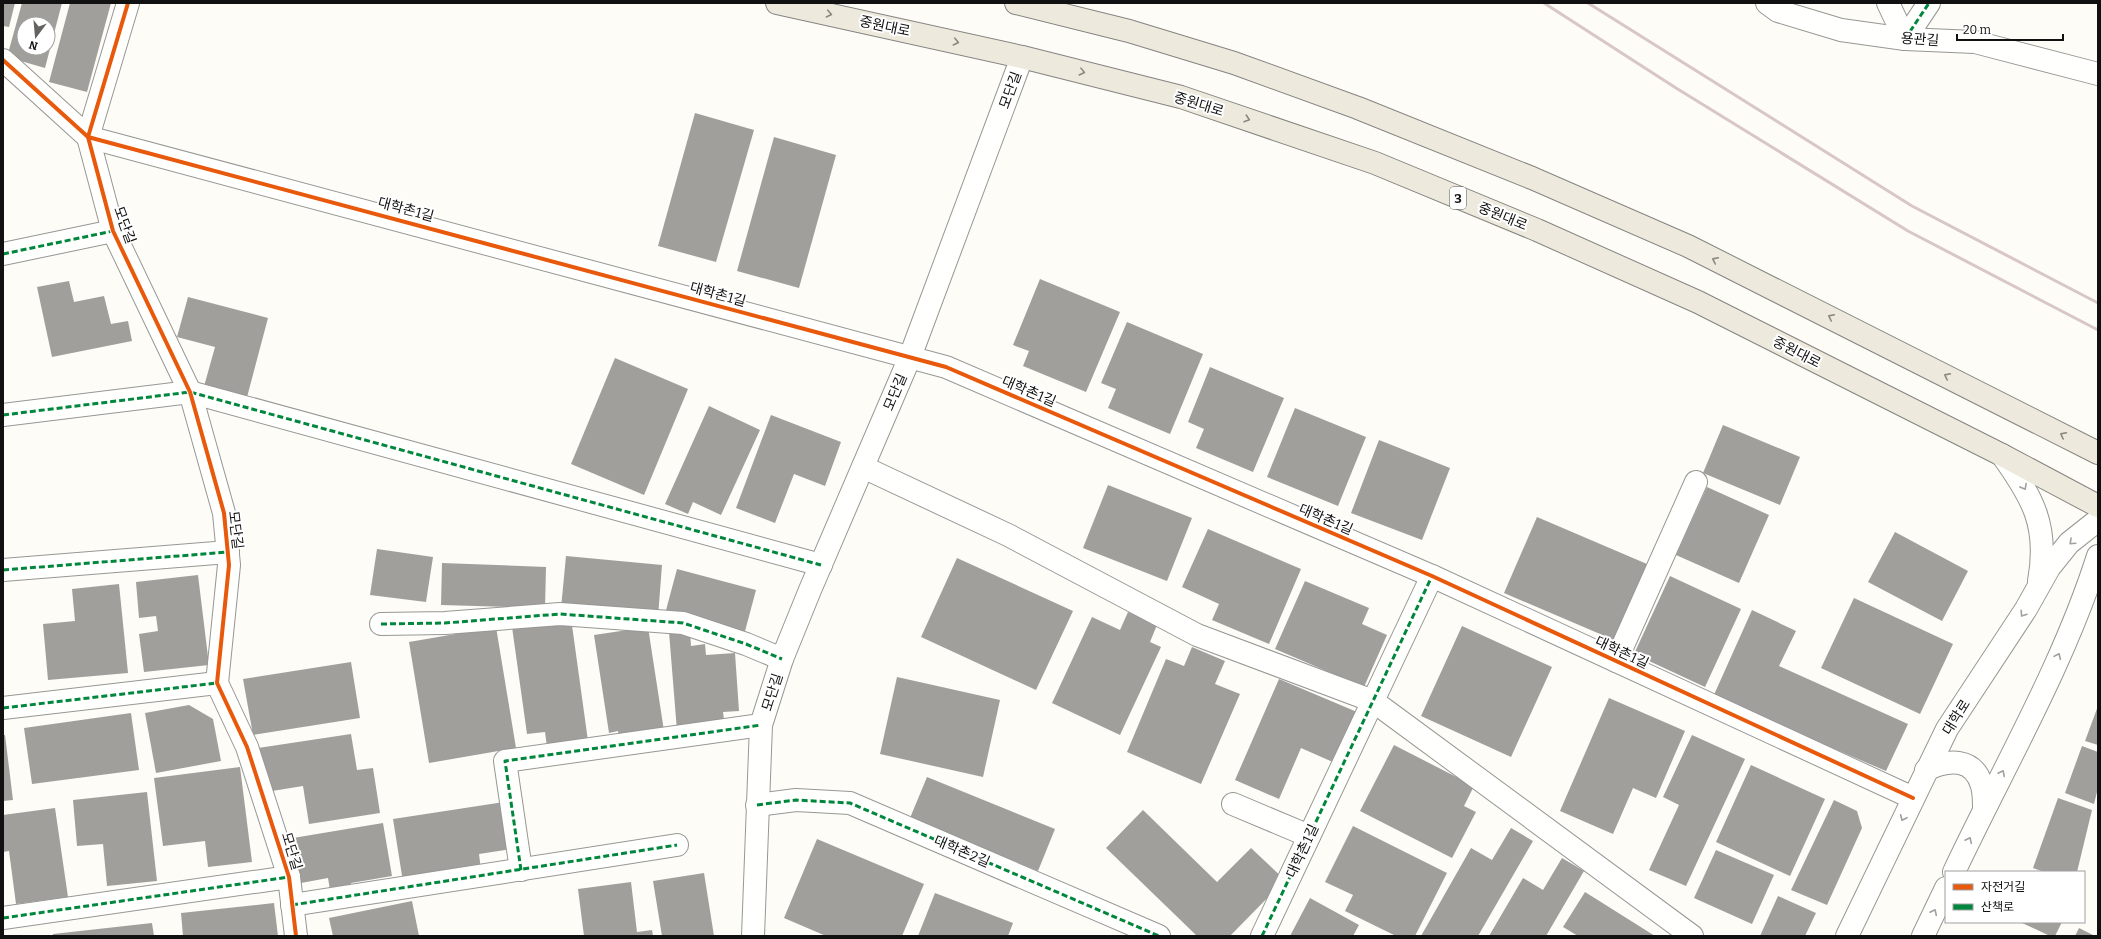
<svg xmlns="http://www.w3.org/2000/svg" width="2101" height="939" viewBox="0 0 2101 939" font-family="Bitter,'Noto Sans KR',serif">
	<rect width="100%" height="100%" fill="#fdfcf7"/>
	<g fill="#a19f9c" fill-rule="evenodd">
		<polygon points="3,3 15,3 9,27 3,26"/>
		<path d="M22 3H62L45 68 7 57ZM24 24H48V48H24Z"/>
		<polygon points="70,3 111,3 87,92 49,82"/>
		<polygon points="695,113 754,130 716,262 658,246"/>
		<polygon points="774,137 836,155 799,288 737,271"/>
		<polygon points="1040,279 1120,312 1086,392 1023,366 1029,351 1013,345"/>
		<polygon points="69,281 74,302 104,296 111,324 128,321 132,341 52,357 37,287"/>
		<polygon points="188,297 268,318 246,401 203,390 215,347 177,337"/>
		<polygon points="1127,322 1203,354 1170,434 1108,408 1116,389 1101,383"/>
		<polygon points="615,358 688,389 644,495 571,464"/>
		<polygon points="1210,367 1284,398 1253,472 1196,448 1204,429 1188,422"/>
		<polygon points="709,406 760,430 721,515 693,502 688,514 665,504"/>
		<polygon points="1295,408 1366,437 1338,506 1267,477"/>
		<polygon points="771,415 841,442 825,486 794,474 775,523 736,508"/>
		<polygon points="1723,425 1800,457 1780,505 1703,473"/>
		<polygon points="1379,440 1450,468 1422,540 1351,513"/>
		<polygon points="1108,485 1192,518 1167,581 1083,548"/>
		<polygon points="1707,487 1769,515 1739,583 1676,555"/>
		<polygon points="1537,517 1647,564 1614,640 1504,593"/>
		<polygon points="1208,529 1301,569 1269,644 1212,620 1219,604 1182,587"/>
		<polygon points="1895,532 1968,571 1942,621 1868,582"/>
		<polygon points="377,549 433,557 426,602 370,595"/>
		<polygon points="566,556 662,565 658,617 561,608"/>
		<polygon points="957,558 1073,611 1036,690 921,637"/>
		<polygon points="442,563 546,567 545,608 441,605"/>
		<polygon points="677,569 756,590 744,635 665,614"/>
		<polygon points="198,575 209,665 144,672 139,634 158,631 156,616 139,618 136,582"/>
		<polygon points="1670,576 1741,609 1705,687 1634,654"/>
		<polygon points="1305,581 1369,608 1362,624 1387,635 1364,687 1275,649"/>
		<polygon points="119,584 128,673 48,680 43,624 75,621 72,589"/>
		<polygon points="1854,598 1953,644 1920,714 1821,668"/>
		<polygon points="1752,610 1796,631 1779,666 1908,724 1886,771 1713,697"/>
		<polygon points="1128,612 1157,625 1150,642 1161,647 1120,735 1052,703 1092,617 1120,630"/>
		<polygon points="571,618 588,741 547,747 545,732 527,734 512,627"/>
		<polygon points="1462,626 1552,667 1511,757 1421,716"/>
		<polygon points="496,627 516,748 429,763 409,642"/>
		<polygon points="648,627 664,731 619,737 618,731 609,733 594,635"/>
		<polygon points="690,631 691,646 705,644 706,655 735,653 739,711 723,712 724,720 677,731 669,632"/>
		<polygon points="1192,647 1225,661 1215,684 1240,694 1201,784 1127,752 1166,659 1184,666"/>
		<polygon points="351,662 360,718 253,735 243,679"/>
		<polygon points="897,677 1000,700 983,777 880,754"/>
		<polygon points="1279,679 1357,712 1335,763 1301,748 1279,799 1235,780"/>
		<polygon points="1609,698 1685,731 1656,798 1633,788 1613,834 1560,811"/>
		<polygon points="189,705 213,719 221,761 156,773 145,713"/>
		<polygon points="2098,706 2098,745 2085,741"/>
		<polygon points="131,713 139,770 32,784 24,728"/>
		<polygon points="351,734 357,770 373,768 380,813 309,824 303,786 266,792 258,748"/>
		<polygon points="3,735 5,735 13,800 3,801"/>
		<polygon points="1692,735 1745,759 1686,886 1649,870 1679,805 1663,797"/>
		<polygon points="1394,745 1474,786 1464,806 1476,812 1452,858 1360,811"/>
		<polygon points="2082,746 2098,752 2098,788 2094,804 2065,793"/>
		<polygon points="1751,765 1825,799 1790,876 1716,842"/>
		<polygon points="240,767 252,862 208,867 205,841 163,846 154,778"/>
		<polygon points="927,777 1055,829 1038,871 910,818"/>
		<polygon points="147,792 157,881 107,886 103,844 77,846 73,800"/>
		<polygon points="2058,798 2092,810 2077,872 2044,872 2033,868"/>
		<polygon points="1834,800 1857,811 1862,828 1827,905 1791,890"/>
		<polygon points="504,802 511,849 479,854 481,870 403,882 393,819"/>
		<polygon points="55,808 68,897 16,904 9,851 3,852 3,815"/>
		<polygon points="1143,810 1217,882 1251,848 1285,880 1230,936 1197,936 1106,848"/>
		<polygon points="383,823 392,876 351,883 353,892 331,896 328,878 301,883 293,838"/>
		<polygon points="1353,826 1447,873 1415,936 1396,936 1345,911 1353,895 1325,882"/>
		<polygon points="1511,828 1533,841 1478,936 1421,936 1471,848 1492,860"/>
		<polygon points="817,839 924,884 902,936 826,936 784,918"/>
		<polygon points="1716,850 1774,875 1752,924 1694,898"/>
		<polygon points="1562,858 1584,871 1546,936 1489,936 1523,878 1543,890"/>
		<polygon points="704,873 714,936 662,936 653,881"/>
		<polygon points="631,882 637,932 652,930 653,936 584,936 578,889"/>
		<polygon points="1585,892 1655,936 1578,936 1563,927"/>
		<polygon points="935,893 1013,923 1008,936 918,936"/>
		<polygon points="1778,896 1816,913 1805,936 1760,936"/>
		<polygon points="1310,898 1359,925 1353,936 1290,936"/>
		<polygon points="412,901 419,936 333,936 329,918"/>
		<polygon points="274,903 278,936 183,936 181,913"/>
		<polygon points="2020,922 2062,922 2055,936 2050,936"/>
		<polygon points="152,923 154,936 53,936 53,934"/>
		<polygon points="2079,928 2095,936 2075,936"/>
	</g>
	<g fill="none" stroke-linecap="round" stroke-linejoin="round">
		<g stroke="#979795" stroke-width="24">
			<g id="minor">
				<polyline points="128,3 88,137 113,231 190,392 224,513 229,565 217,683 247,747 289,877 296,936"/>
				<polyline points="1767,3 1778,11 1841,30 1905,39 1975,42 2098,74"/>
				<polyline points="1888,3 1905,39"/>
				<polyline points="1905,39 1929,3"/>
				<polyline points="3,60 88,137 946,367 1432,576 1913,798"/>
				<polyline points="3,254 113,231"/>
				<polyline points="3,415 190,392 821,565"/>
				<path d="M2002 455C2033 498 2049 526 2039 581"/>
				<polyline points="863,467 1008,535 1197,635 1373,701 1692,936"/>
				<polyline points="3,570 228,552"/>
				<polyline points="381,624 445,623 560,614 683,623 746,644 782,659"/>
				<polyline points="1616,661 1696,482"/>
				<polyline points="3,708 217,683"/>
				<path d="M1926 770C1948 759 1974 757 1982 786 1984 793 1984 801 1984 808"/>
				<polyline points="1233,804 1309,836"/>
				<polyline points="757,805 796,800 850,803 1159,936"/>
				<polyline points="521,870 505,761 761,725"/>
				<path d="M1954 872C2003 768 2063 666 2098 556"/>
				<polyline points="292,905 677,845"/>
				<polyline points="3,918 289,877"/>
				<polyline points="753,936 761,725 782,659 810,590 910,357 1022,57"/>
				<polyline points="1262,936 1432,576"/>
				<polyline points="1847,936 1947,729 2026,609 2049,568 2069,543 2098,520"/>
				<polyline points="1923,936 1946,888"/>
			</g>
		</g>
		<g stroke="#858482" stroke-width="24">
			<g id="major">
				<polyline points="777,3 1022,57 1181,97 1375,163 1537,230 1698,302 2002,455 2098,506"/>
				<polyline points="1016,3 1129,31 1234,63 1358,108 1532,178 1688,246 2098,453"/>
			</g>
		</g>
		<use href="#minor" stroke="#fffffe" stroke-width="22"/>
		<use href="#major" stroke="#ede9dc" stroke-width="22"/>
		<g stroke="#d9c6c7" stroke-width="3">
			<polyline points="1544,3 1676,88 1908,231 2098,330"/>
			<polyline points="1588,3 1912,206 2098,303"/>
		</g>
		<g stroke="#00873e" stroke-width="3" stroke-dasharray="6 3" stroke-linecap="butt">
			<polyline points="1905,39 1929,3"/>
			<polyline points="3,254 113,231"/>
			<polyline points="3,415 190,392 821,565"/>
			<polyline points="3,570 228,552"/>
			<polyline points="381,624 445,623 560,614 683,623 746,644 782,659"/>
			<polyline points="3,708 217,683"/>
			<polyline points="757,805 796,800 850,803 1159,936"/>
			<polyline points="521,870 505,761 761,725"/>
			<polyline points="292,905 677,845"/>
			<polyline points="3,918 289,877"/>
			<polyline points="1262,936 1432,576"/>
		</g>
		<g stroke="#fff" stroke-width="6">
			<g id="cycleway">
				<polyline points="128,3 88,137 113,231 190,392 224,513 229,565 217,683 247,747 289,877 296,936"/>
				<polyline points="3,60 88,137 946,367 1432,576 1913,798"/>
			</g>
		</g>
		<use href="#cycleway" stroke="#e8590c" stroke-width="4"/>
	</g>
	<defs><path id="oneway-chevron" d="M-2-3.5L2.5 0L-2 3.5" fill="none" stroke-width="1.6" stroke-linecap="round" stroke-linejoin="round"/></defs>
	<g stroke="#8a8881">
		<use href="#oneway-chevron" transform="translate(829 14) rotate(12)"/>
		<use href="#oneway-chevron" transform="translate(956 42) rotate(13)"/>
		<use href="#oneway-chevron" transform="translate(1082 72) rotate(14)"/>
		<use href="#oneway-chevron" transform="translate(1247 119) rotate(18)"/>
		<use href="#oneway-chevron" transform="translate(1715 260) rotate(-154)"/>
		<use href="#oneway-chevron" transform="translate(1831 317) rotate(-154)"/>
		<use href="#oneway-chevron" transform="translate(1947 376) rotate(-153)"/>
		<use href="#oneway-chevron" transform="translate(2063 435) rotate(-153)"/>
	</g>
	<g stroke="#a0a09f">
		<use href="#oneway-chevron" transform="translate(2024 487) rotate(61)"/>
		<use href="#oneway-chevron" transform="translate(2072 542) rotate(137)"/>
		<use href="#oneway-chevron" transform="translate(2023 614) rotate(123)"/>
		<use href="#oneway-chevron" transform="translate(2058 656) rotate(-66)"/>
		<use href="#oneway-chevron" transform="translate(2002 773) rotate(-63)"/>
		<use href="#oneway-chevron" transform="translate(1903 818) rotate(115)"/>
		<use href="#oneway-chevron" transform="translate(1969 840) rotate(-64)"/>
		<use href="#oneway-chevron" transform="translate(1934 912) rotate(-64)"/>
	</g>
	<g text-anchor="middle" stroke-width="4" stroke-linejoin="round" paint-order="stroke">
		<rect fill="#fff" stroke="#585858" stroke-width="1" x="1450" y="187" width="16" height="22" rx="3"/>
		<g font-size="13" font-weight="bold" fill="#111">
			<text x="1458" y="203">3</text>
		</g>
		<g font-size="14" fill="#111" stroke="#fff">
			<text transform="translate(885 26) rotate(12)" y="5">중원대로</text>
			<text transform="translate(1920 39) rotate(4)" y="5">용관길</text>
			<text transform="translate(1010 90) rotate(-70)" y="5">모단길</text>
			<text transform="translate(1199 104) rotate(17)" y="5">중원대로</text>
			<text transform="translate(406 209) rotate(15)" y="5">대학촌1길</text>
			<text transform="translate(1503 216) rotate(22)" y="5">중원대로</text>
			<text transform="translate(125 225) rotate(70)" y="5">모단길</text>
			<text transform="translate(718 294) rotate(15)" y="5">대학촌1길</text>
			<text transform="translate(1797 352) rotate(27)" y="5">중원대로</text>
			<text transform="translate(1029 391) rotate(23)" y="5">대학촌1길</text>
			<text transform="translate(895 392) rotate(-67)" y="5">모단길</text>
			<text transform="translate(1326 519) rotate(23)" y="5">대학촌1길</text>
			<text transform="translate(236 530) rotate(83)" y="5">모단길</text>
			<text transform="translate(1622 652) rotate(25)" y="5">대학촌1길</text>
			<text transform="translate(772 692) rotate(-72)" y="5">모단길</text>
			<text transform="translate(1956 717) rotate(-58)" y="5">대학로</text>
			<text transform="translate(292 851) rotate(73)" y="5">모단길</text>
			<text transform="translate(962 851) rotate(23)" y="5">대학촌2길</text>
			<text transform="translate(1302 851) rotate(-65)" y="5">대학촌1길</text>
		</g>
	</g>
	<rect width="2101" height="939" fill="none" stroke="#111111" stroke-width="8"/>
	<rect x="1945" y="871" width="140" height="52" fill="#ffffff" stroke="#a0a0a0"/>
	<rect x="1953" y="884" width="20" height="6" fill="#e8590c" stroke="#a0a0a0"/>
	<text x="1981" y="891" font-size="12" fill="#111111">자전거길</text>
	<rect x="1953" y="904" width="20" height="6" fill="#00873e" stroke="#a0a0a0"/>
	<text x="1981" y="911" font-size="12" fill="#111111">산책로</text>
	<g transform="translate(36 36) rotate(196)"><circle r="19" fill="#ffffff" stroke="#a0a0a0"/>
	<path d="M0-3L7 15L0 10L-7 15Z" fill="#646362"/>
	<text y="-6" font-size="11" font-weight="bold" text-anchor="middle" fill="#111111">N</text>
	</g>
	<path d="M1957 34v6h106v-6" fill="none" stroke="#111111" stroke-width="2"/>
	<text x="1963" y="34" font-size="12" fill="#111111" stroke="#ffffff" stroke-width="3" paint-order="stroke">20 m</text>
</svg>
